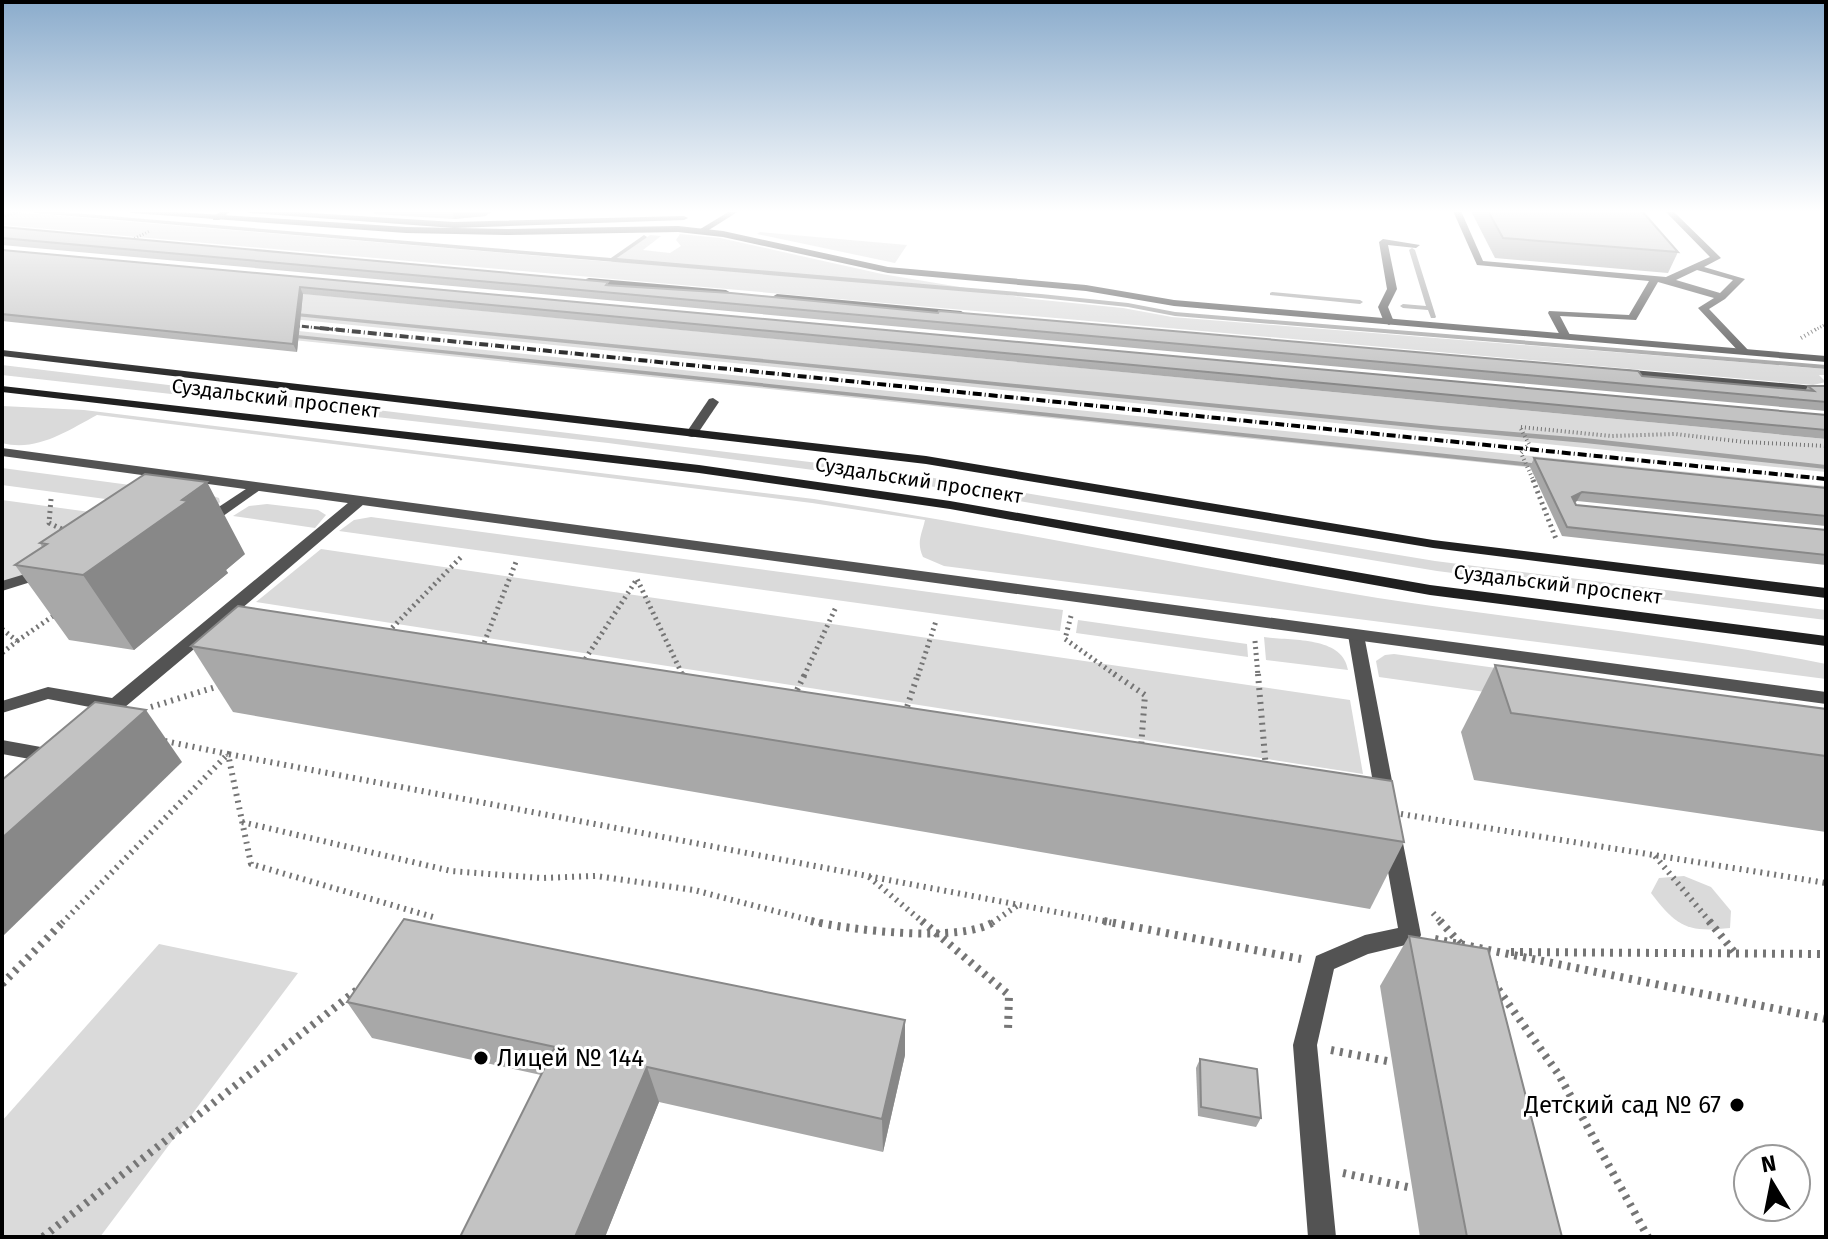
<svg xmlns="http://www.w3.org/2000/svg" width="1828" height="1239" viewBox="0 0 1828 1239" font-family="'Fira Sans',sans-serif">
	<rect width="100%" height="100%" fill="#fff"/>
	<g fill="#dadada">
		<polygon points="2,211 611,262 650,235 661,236 643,250 670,253 681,246 676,240 680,234 720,238 882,274 1032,299 1123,308 1172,317 1826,369 1826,375 1819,375 1826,382 1813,385 2,225"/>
		<polygon points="760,232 907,245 895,263 757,234"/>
		<polygon points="2,265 1826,439 1826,472 2,290"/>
		<polygon points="2,301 1826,486 1826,498 2,310"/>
		<polygon points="2,365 910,474 1435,561 1826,610 1826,620 1437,571 905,482 608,443 2,375"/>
		<path d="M2 406 84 410 814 499C1003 528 1190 567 1378 598 1527 621 1678 635 1826 664V679L944 566 923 557C916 542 922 534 925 520L812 503 97 415C67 431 37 452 2 443Z"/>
		<polygon points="2,468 213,496 219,498 220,502 209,513 2,485"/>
		<polygon points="2,500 185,525 2,582"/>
		<polygon points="267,504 318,510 326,515 315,528 233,516 249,506"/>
		<polygon points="371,517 1063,610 1060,631 339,531 354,520"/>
		<polygon points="321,549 1350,700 1363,774 256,602"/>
		<polygon points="1078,620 1247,644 1248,657 1076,633"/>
		<path d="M1264 637C1292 641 1343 636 1348 670L1266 660Z"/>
		<polygon points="1394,654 1511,670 1521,697 1379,677 1376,661 1385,655"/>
		<path d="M1684 876 1711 887 1731 911 1730 928C1687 933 1676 926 1651 893L1659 878Z"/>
		<polygon points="159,944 298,973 100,1237 2,1237 2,1121"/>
	</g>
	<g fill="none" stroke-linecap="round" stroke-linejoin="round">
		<g fill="#a1a1a1" fill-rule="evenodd">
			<polygon points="32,211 49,211 611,258 644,235 647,237 646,238 617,258 1041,294 1128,303 1175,312 1826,365 1826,369 1175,316 1128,307 1041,298 35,213"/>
			<polygon points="1412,248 1415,250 1436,317 1435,318 1431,318 1428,310 1403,308 1400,306 1403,304 1426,306 1409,250"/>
			<polygon points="1272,292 1360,300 1363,302 1360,304 1270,295 1270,293"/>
			<polygon points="287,312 1441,426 1585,438 1826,465 1826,469 1585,443 1441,430 285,315 285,313"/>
			<polygon points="288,334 1542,464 1546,466 1542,468 286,337 285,336"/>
		</g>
		<g stroke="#757575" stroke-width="3" stroke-dasharray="1 2" stroke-linecap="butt">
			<polyline points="2,217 20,211"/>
			<polyline points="129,241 150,231"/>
			<polyline points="1815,330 1826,324"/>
		</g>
		<g stroke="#757575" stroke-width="4" stroke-dasharray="1 3" stroke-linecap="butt">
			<polyline points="1801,338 1818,328"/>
			<polyline points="1534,482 1521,453 1529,444 1520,427 1611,436 1675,434 1745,442 1826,446"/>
		</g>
		<g stroke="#757575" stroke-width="5" stroke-dasharray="2 4" stroke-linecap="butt">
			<polyline points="1533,480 1556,539"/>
			<polyline points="51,499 49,523 68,532"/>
			<polyline points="1071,616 1065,639 1117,676"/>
			<polyline points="2,629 17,641 2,653"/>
			<polyline points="388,632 463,555"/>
			<polyline points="17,641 56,614"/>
			<polyline points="1255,641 1258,676"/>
			<polyline points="482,648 516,562"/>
			<polyline points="582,664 637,579 683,676"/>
			<polyline points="804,676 836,607"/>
			<polyline points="918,676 936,621"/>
		</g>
		<g stroke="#757575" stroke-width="6" stroke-dasharray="2 5" stroke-linecap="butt">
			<polyline points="682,674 684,677"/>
			<polyline points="1114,674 1145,695 1141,747"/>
			<polyline points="1258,674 1266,769"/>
			<polyline points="794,696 805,674"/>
			<polyline points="151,707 222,685"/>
			<polyline points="905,713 918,674"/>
			<polyline points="165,741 228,754 251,864 433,917"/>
			<polyline points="1401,814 1826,883"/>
			<polyline points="242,822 451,871 541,878 596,876 694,890 821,923"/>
			<polyline points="1655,856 1711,923"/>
			<polyline points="869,877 924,923"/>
			<polyline points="1433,913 1442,923"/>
			<polyline points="62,923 228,754 1114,923"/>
			<polyline points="992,923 1018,905"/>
		</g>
		<g stroke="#757575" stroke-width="8" stroke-dasharray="3 6" stroke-linecap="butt">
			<path d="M811 921C850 930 963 944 995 921"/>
			<polyline points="922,921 1009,995 1008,1031"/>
			<polyline points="1104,921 1301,959"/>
			<polyline points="1440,921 1466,950"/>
			<polyline points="1709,921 1735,953"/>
			<polyline points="1435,939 1826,1019"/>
			<polyline points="1511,952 1826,954"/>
			<polyline points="1493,982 1559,1075 1648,1237"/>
			<polyline points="2,984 64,921"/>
			<polyline points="1331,1050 1392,1062"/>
			<polyline points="1343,1173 1412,1188"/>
			<polyline points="43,1237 357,990"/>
		</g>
		<g fill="#535353" fill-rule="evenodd">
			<polygon points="222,211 231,211 219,220 213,220 213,216"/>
			<polygon points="245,211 280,211 454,222 684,216 688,218 684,220 454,228 249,213"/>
			<polygon points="730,211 739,211 704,233 697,231"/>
			<path d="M1453 211H1461L1483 261 1666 277 1710 257 1665 211H1673L1721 258 1704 267 1745 279 1725 299 1709 309 1750 352 1741 354 1698 308 1714 298 1658 282 1636 320 1560 316 1571 337 1562 339 1548 313 1549 311 1629 315 1649 281 1477 265ZM1697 270 1733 280 1720 293 1676 280Z"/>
			<polygon points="1383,239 1420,245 1416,248 1388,245 1397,289 1388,307 1394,322 1389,325 1384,322 1378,307 1387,289 1379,242"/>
			<polygon points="589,278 726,290 731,293 726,296 586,283 586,279"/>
			<polygon points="777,294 961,311 966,314 961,317 774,299 772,297"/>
			<polygon points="1621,369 1826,387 1826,393 1617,374 1617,370"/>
			<polygon points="713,398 719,402 696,436 692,437 688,436 686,433 709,399"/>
			<polygon points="255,483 262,487 260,490 209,526 199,526 197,523 199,520"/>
			<polygon points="359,497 364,498 366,501 364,504 241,609 256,612 258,616 256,620 231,618 106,723 94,723 91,718 100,709 48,699 2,713 2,701 48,687 112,698 354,498"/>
			<polygon points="45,568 50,570 53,573 50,576 2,591 2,581"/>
			<polygon points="1356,630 1364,635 1393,786 1390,791 1383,793 1362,789 1359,784 1362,779 1372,777 1348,635"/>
			<polygon points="2,740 52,749 59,751 61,756 59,761 52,763 2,754"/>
			<polygon points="1392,830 1399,832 1402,838 1421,935 1418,942 1368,954 1334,969 1317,1045 1336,1237 1308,1237 1293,1045 1316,956 1365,935 1398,928 1382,838 1385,832"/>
		</g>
		<g fill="#535353" fill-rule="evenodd">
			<polygon points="128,211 162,211 406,227 506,229 678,226 723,231 888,267 1086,285 1174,300 1826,356 1826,362 1174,306 1086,291 888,273 723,237 678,232 506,235 406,233 132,213"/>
			<polygon points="2,448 1826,692 1826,704 2,456"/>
		</g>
		<g fill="#202020" fill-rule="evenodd">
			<polygon points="2,350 926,456 1433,540 1826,588 1826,598 1433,548 926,464 2,356"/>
			<polygon points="2,386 699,465 950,501 1430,585 1826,636 1826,646 1430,595 950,509 699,473 2,392"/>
		</g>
		<polyline stroke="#000" stroke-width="3" stroke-dasharray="7 2 1 2" stroke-linecap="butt" points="278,324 340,330"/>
		<polyline stroke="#000" stroke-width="4" stroke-dasharray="9 3 1 3" stroke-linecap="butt" points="320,328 1826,479"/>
	</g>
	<g fill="#a8a8a8">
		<polygon points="373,211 493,211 485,216 454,219 374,214"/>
		<polygon points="1471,211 1642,211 1678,252 1668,273 1495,258"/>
		<polygon points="2,227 609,285 1642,376 1805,391 1808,386 1826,386 1826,411 2,245"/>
		<polygon points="2,250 1826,415 1826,439 303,294 297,352 2,321"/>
		<polygon points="1534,458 1826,488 1826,526 1577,501 1575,502 1576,505 1826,530 1826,565 1562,536 1530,467"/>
		<polygon points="40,543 245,554 226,570 228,573 134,650 69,640 15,565 42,547"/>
		<polygon points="191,646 1404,842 1370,909 233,712"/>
		<polygon points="1495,665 1826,709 1826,832 1474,780 1461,732"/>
		<polygon points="1409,936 1562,1237 1420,1237 1380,986"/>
		<polygon points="347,1002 905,1055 883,1152 659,1102 605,1237 460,1237 541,1075 372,1038"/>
		<polygon points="1200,1059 1261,1118 1256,1127 1198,1116 1196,1068"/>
	</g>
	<g fill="#888">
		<polygon points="452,211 493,211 485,216 454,219"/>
		<polygon points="300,287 303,294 297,352 293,344"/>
		<polygon points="207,482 245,554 226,570 228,573 134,650 83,575"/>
		<polygon points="1582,492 1577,501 1568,506 1572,497"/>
		<polygon points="146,710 182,762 2,937 2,838"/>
		<polygon points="905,1020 905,1055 883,1152 882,1119"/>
		<polygon points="647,1067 659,1102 605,1237 575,1237"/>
	</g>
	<g fill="#c3c3c3" stroke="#888" stroke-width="2">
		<polygon points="1488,211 1642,211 1678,252 1503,238"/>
		<polygon points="2,227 608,282 606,285 731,293 938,313 939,311 1638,371 1642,376 1814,391 1808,386 1826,386 1826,402 2,238"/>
		<polygon points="2,250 1826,415 1826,430 300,287 293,344 2,314"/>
		<polygon points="1534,458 1826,488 1826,516 1582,492 1572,497 1576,505 1826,530 1826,555 1567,527"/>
		<polygon points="145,474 207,482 182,500 188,501 83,575 15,565 47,544 40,543"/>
		<polygon points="238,606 1392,781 1404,842 191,646"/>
		<polygon points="1495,665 1826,709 1826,756 1511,713"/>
		<polygon points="95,702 146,710 2,838 2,780"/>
		<polygon points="404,919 905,1020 882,1119 647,1067 575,1237 460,1237 555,1047 347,1002"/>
		<polygon points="1409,936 1488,949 1562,1237 1467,1237"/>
		<polygon points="1200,1059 1257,1069 1261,1118 1201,1107"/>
	</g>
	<linearGradient id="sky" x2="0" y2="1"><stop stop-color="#8baccc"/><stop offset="0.55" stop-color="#fff"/><stop offset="1" stop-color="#fff" stop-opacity="0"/></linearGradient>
	<rect width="1828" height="384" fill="url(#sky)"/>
	<g fill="#000" stroke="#fff" stroke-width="3">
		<circle cx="481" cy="1058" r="8"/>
		<circle cx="1737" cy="1105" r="8"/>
	</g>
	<g text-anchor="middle" stroke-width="6" stroke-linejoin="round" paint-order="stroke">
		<g font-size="20" fill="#000" stroke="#fff">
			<text transform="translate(276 398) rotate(7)" y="7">Суздальский проспект</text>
			<text transform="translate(919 480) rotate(9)" y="7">Суздальский проспект</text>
			<text transform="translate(1558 584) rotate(7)" y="7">Суздальский проспект</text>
		</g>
		<g font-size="24" fill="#000" stroke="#fff" text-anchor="start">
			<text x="497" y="1066">Лицей № 144</text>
			<text x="1721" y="1113" text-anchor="end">Детский сад № 67</text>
		</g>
	</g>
	<rect width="1828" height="1239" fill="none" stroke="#000000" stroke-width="8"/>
	<g transform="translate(1772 1183) rotate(350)"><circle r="38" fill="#ffffff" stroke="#999999" stroke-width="2"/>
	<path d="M0-6L14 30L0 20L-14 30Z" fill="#000000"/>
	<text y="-12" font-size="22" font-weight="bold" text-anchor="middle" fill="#000000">N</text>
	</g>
</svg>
